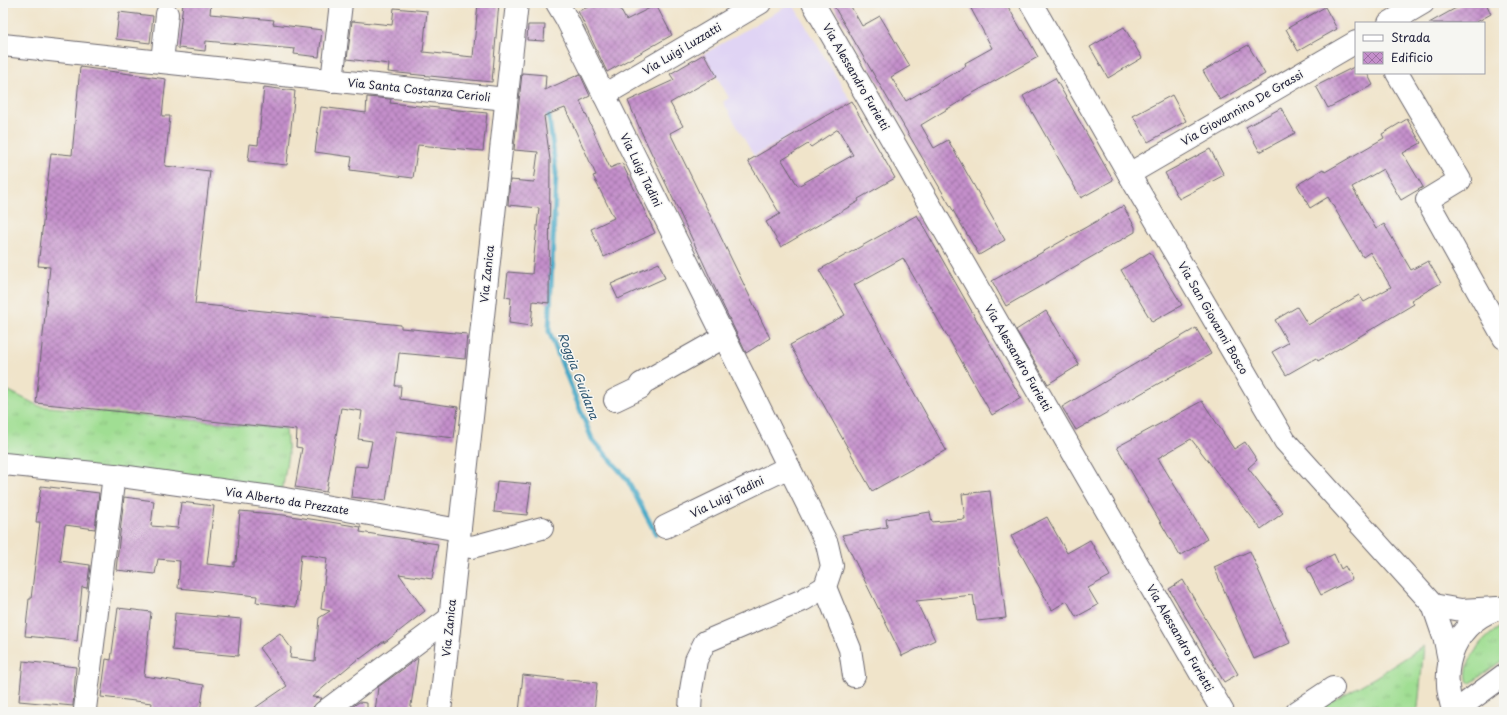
<svg xmlns="http://www.w3.org/2000/svg" width="1507" height="715" viewBox="0 0 1507 715" font-family="'Playpen Sans',sans-serif">
	<defs>
		<pattern id="grass-tufts" width="24" height="20" patternUnits="userSpaceOnUse"><rect width="24" height="20" fill="#a0de93"/><path d="M3 7l-1-3M5 7V3M7 7l1-3M15 17l-1-3M17 17v-4M19 17l1-3" fill="none" stroke="#8abe80"/></pattern>
		<pattern id="building-cross-hatch" width="8" height="8" patternUnits="userSpaceOnUse"><rect width="8" height="8" fill="#c48fcb"/><path d="M0 0l8 8M0 8l8-8" fill="none" stroke="#9f74a6"/></pattern>
	</defs>
	<rect width="100%" height="100%" fill="#f6f6f2"/>
	<filter id="ink" filterUnits="userSpaceOnUse"><feTurbulence type="fractalNoise" baseFrequency=".025" numOctaves="2"/><feDisplacementMap in="SourceGraphic" scale="8" xChannelSelector="R" yChannelSelector="G"/><feConvolveMatrix kernelMatrix="1 2 1 2 8 2 1 2 1" color-interpolation-filters="sRGB"/></filter>
	<filter id="wash" filterUnits="userSpaceOnUse"><feTurbulence type="fractalNoise" baseFrequency=".012" numOctaves="4" result="noise"/><feDisplacementMap in="SourceGraphic" scale="16" xChannelSelector="R" yChannelSelector="G"/><feGaussianBlur stdDeviation="0.9" result="paint"/><feColorMatrix in="noise" values="0 0 0 0 0 0 0 0 0 0 0 0 0 0 0 0 0 1.4 0 .05"/><feComposite in="paint" operator="in"/></filter>
	<g filter="url(#wash)">
		<rect width="100%" height="100%" fill="#f0e4ca"/>
		<polygon fill="#e0d4f4" points="792,3 851,101 754,156 723,102 729,98 704,54"/>
		<g fill="url(#grass-tufts)" stroke="#618067">
			<polygon points="3,388 39,406 286,429 288,454 282,493 3,461"/>
			<path d="M1504 625V659L1471 683H1468C1460 662 1487 633 1504 625Z"/>
			<polygon points="1424,646 1418,708 1414,712 1314,711 1374,678"/>
		</g>
		<g fill="none" stroke-linecap="round" stroke-linejoin="round">
			<polyline stroke="#47a8c6" stroke-width="5" points="548,109 556,173 549,331 592,439 627,479 656,534"/>
		</g>
		<g id="blocks">
			<g fill="url(#building-cross-hatch)" fill-rule="evenodd">
				<polygon points="183,3 211,3 210,14 274,20 273,24 322,30 319,57 294,54 295,49 206,41 205,51 178,48"/>
				<polygon points="478,3 499,3 492,82 388,72 389,64 347,59 352,21 392,25 394,8 427,11 423,52 473,57"/>
				<polygon points="599,3 617,3 626,20 656,5 672,35 607,72 578,11"/>
				<polygon points="832,3 849,3 862,26 880,16 910,66 891,77 906,101 966,66 965,63 992,48 968,3 1006,3 1022,31 1023,30 1038,57 964,98 964,99 921,125 934,148 948,140 1005,240 979,255"/>
				<polygon points="1465,3 1486,3 1491,14 1475,23 1429,23"/>
				<polygon points="1325,7 1337,29 1298,51 1286,29"/>
				<polygon points="119,12 153,16 150,43 116,39"/>
				<polygon points="528,25 545,25 544,41 527,40"/>
				<polygon points="1124,27 1142,58 1108,78 1090,47"/>
				<polygon points="1248,45 1265,74 1220,100 1203,71"/>
				<polygon points="704,54 717,76 670,103 683,126 670,133 770,338 746,353 719,297 702,260 640,129 628,101 674,80 670,74"/>
				<polygon points="1356,66 1356,73 1367,73 1373,85 1328,108 1316,86"/>
				<polygon points="80,67 166,79 162,116 170,116 165,166 210,171 195,304 401,325 401,328 467,334 465,359 399,353 395,386 401,386 400,399 458,407 454,438 396,431 386,501 351,497 355,466 367,467 372,441 358,439 362,411 341,408 326,492 295,487 302,448 296,447 297,430 36,403 50,267 38,266 51,153 72,155"/>
				<polygon points="522,73 546,75 545,90 580,74 590,96 580,101 610,168 622,163 655,233 604,257 591,229 614,218 593,176 596,175 565,108 544,116 550,160 549,303 533,301 531,326 509,323 511,298 505,297 508,272 532,274 539,208 508,205 510,180 534,182 538,152 514,150"/>
				<polygon points="1055,78 1113,180 1081,198 1023,96"/>
				<polygon points="264,87 295,91 287,165 248,161 250,144 258,145"/>
				<polygon points="1172,95 1186,121 1148,142 1133,116"/>
				<polygon points="367,97 391,99 390,103 487,113 483,151 418,145 413,178 350,170 352,157 315,152 321,107 366,113"/>
				<path d="M851 101 895 178 858 199 859 201 781 247 766 222 780 214 748 161ZM838 129 853 155 798 186 782 160 808 144 811 147Z"/>
				<polygon points="1281,108 1295,133 1260,152 1246,127"/>
				<polygon points="1407,119 1421,143 1403,153 1423,187 1401,200 1383,169 1352,187 1376,229 1384,224 1411,270 1428,261 1441,283 1411,300 1414,304 1345,345 1318,361 1316,358 1286,375 1272,352 1288,343 1275,320 1297,307 1308,325 1359,295 1364,302 1391,287 1370,252 1363,257 1328,197 1310,208 1297,185 1323,169 1325,172 1384,138 1382,134"/>
				<polygon points="1210,149 1224,175 1179,199 1165,173"/>
				<polygon points="1123,206 1135,227 1135,232 1006,306 992,281"/>
				<polygon points="917,215 1021,398 992,415 903,258 854,285 946,450 872,491 790,345 845,315 819,270"/>
				<polygon points="1150,252 1182,305 1152,322 1121,270"/>
				<polygon points="659,263 665,278 618,299 611,284"/>
				<polygon points="1046,311 1079,365 1048,384 1016,330"/>
				<polygon points="1196,328 1211,354 1076,430 1062,407"/>
				<polygon points="1202,401 1234,449 1245,442 1257,460 1248,468 1283,513 1261,529 1191,439 1158,458 1207,539 1180,556 1117,447"/>
				<polygon points="497,481 531,484 527,515 494,512"/>
				<polygon points="41,486 99,493 95,529 65,525 60,561 90,565 87,588 82,587 77,641 25,636 29,599 31,599 40,522 36,522"/>
				<polygon points="990,491 1006,618 977,621 973,595 916,601 935,640 902,656 842,535 887,527 886,519 930,512 932,522 965,519 962,494"/>
				<polygon points="124,497 154,501 151,526 178,528 181,502 214,506 207,564 234,567 234,562 236,562 240,511 284,515 330,522 361,527 360,532 438,544 432,579 399,574 425,611 384,643 384,641 360,659 359,658 312,697 322,698 313,707 312,712 249,712 287,686 259,648 280,633 291,648 290,658 315,661 319,618 330,611 321,609 327,558 301,554 296,607 256,602 257,596 178,588 180,561 158,559 155,574 116,570"/>
				<polygon points="1047,517 1067,553 1090,540 1110,576 1088,588 1098,605 1076,617 1067,601 1052,610 1011,536"/>
				<polygon points="1250,551 1290,643 1254,659 1214,567"/>
				<polygon points="1334,554 1341,569 1345,566 1352,579 1321,595 1307,568"/>
				<polygon points="1183,580 1238,674 1224,682 1169,589"/>
				<polygon points="118,608 151,612 144,676 204,685 200,712 165,712 151,710 152,703 101,697 106,659 111,660"/>
				<polygon points="175,613 241,619 238,656 172,650"/>
				<polygon points="418,658 410,712 375,712 378,687"/>
				<polygon points="23,661 76,667 73,706 19,701"/>
				<polygon points="523,675 597,683 594,712 519,712"/>
				<polygon points="359,702 367,703 367,712 345,712"/>
			</g>
		</g>
	</g>
	<g filter="url(#ink)">
		<use href="#blocks" fill-opacity="0" stroke="#6a666d" stroke-width="1"/>
		<g fill="none" stroke-linecap="round" stroke-linejoin="round">
			<g stroke="#6a666d" stroke-width="24">
				<g id="minor">
					<polyline points="557,3 566,18 827,544 832,566 825,587"/>
					<polyline points="813,3 1223,712"/>
					<polyline points="1031,3 1141,195 1285,441 1433,605 1445,640 1449,660"/>
					<polyline points="1389,23 1423,3"/>
					<polyline points="3,45 506,99"/>
					<polyline points="162,62 167,14"/>
					<polyline points="1397,73 1460,180 1427,200 1504,338"/>
					<polyline points="332,81 341,3"/>
					<polyline points="604,95 760,3"/>
					<polyline points="1129,174 1356,42"/>
					<polyline points="615,400 640,388 641,384 724,337"/>
					<polyline points="4,464 114,475"/>
					<polyline points="665,527 789,467"/>
					<polyline points="458,545 472,547 542,528"/>
					<polyline points="825,587 850,649 854,676"/>
					<polyline points="1433,605 1461,610 1497,608"/>
					<polyline points="86,712 85,709 114,475 285,499 459,530"/>
					<polyline points="324,712 450,618"/>
					<polyline points="690,712 691,690 696,660 705,642 803,600 825,587"/>
					<polyline points="1297,712 1333,688"/>
				</g>
			</g>
			<g stroke="#6a666d" stroke-width="24">
				<g id="major">
					<polyline points="440,712 517,3"/>
					<path d="M1454 712C1437 667 1455 619 1504 607"/>
				</g>
			</g>
			<g stroke="#6a666d" stroke-width="24">
				<polyline id="highway" points="1454,712 1504,675"/>
			</g>
			<use href="#minor" stroke="#fff" stroke-width="22"/>
			<use href="#major" stroke="#fff" stroke-width="22"/>
			<use href="#highway" stroke="#fff" stroke-width="22"/>
		</g>
	</g>
	<g text-anchor="middle" stroke-width="3" stroke-linejoin="round" paint-order="stroke">
		<g font-size="11" fill="#22223b" stroke="#f6f6f2">
			<text transform="translate(682 49) rotate(-31)" y="4">Via Luigi Luzzatti</text>
			<text transform="translate(856 77) rotate(60)" y="4">Via Alessandro Furietti</text>
			<text transform="translate(419 90) rotate(6)" y="4">Via Santa Costanza Cerioli</text>
			<text transform="translate(1242 108) rotate(-30)" y="4">Via Giovannino De Grassi</text>
			<text transform="translate(641 170) rotate(64)" y="4">Via Luigi Tadini</text>
			<text transform="translate(487 274) rotate(-84)" y="4">Via Zanica</text>
			<text transform="translate(1213 318) rotate(60)" y="4">Via San Giovanni Bosco</text>
			<text transform="translate(1018 358) rotate(60)" y="4">Via Alessandro Furietti</text>
			<text transform="translate(727 497) rotate(-26)" y="4">Via Luigi Tadini</text>
			<text transform="translate(287 501) rotate(9)" y="4">Via Alberto da Prezzate</text>
			<text transform="translate(449 628) rotate(-84)" y="4">Via Zanica</text>
			<text transform="translate(1180 638) rotate(60)" y="4">Via Alessandro Furietti</text>
		</g>
		<g font-size="12" font-style="italic" fill="#315873" stroke="#f6f6f2">
			<text transform="translate(578 376) rotate(69)" y="4">Roggia Guidana</text>
		</g>
	</g>
	<rect width="1507" height="715" fill="none" stroke="#f6f6f2" stroke-width="16"/>
	<rect x="1355" y="22" width="130" height="52" fill="#f6f6f2" stroke="#a1a1a9"/>
	<rect x="1363" y="35" width="20" height="6" fill="#ffffff" stroke="#a1a1a9"/>
	<text x="1391" y="42" font-size="12" fill="#22223b">Strada</text>
	<rect x="1363" y="52" width="20" height="12" fill="url(#building-cross-hatch)" stroke="#a1a1a9"/>
	<text x="1391" y="62" font-size="12" fill="#22223b">Edificio</text>
</svg>
